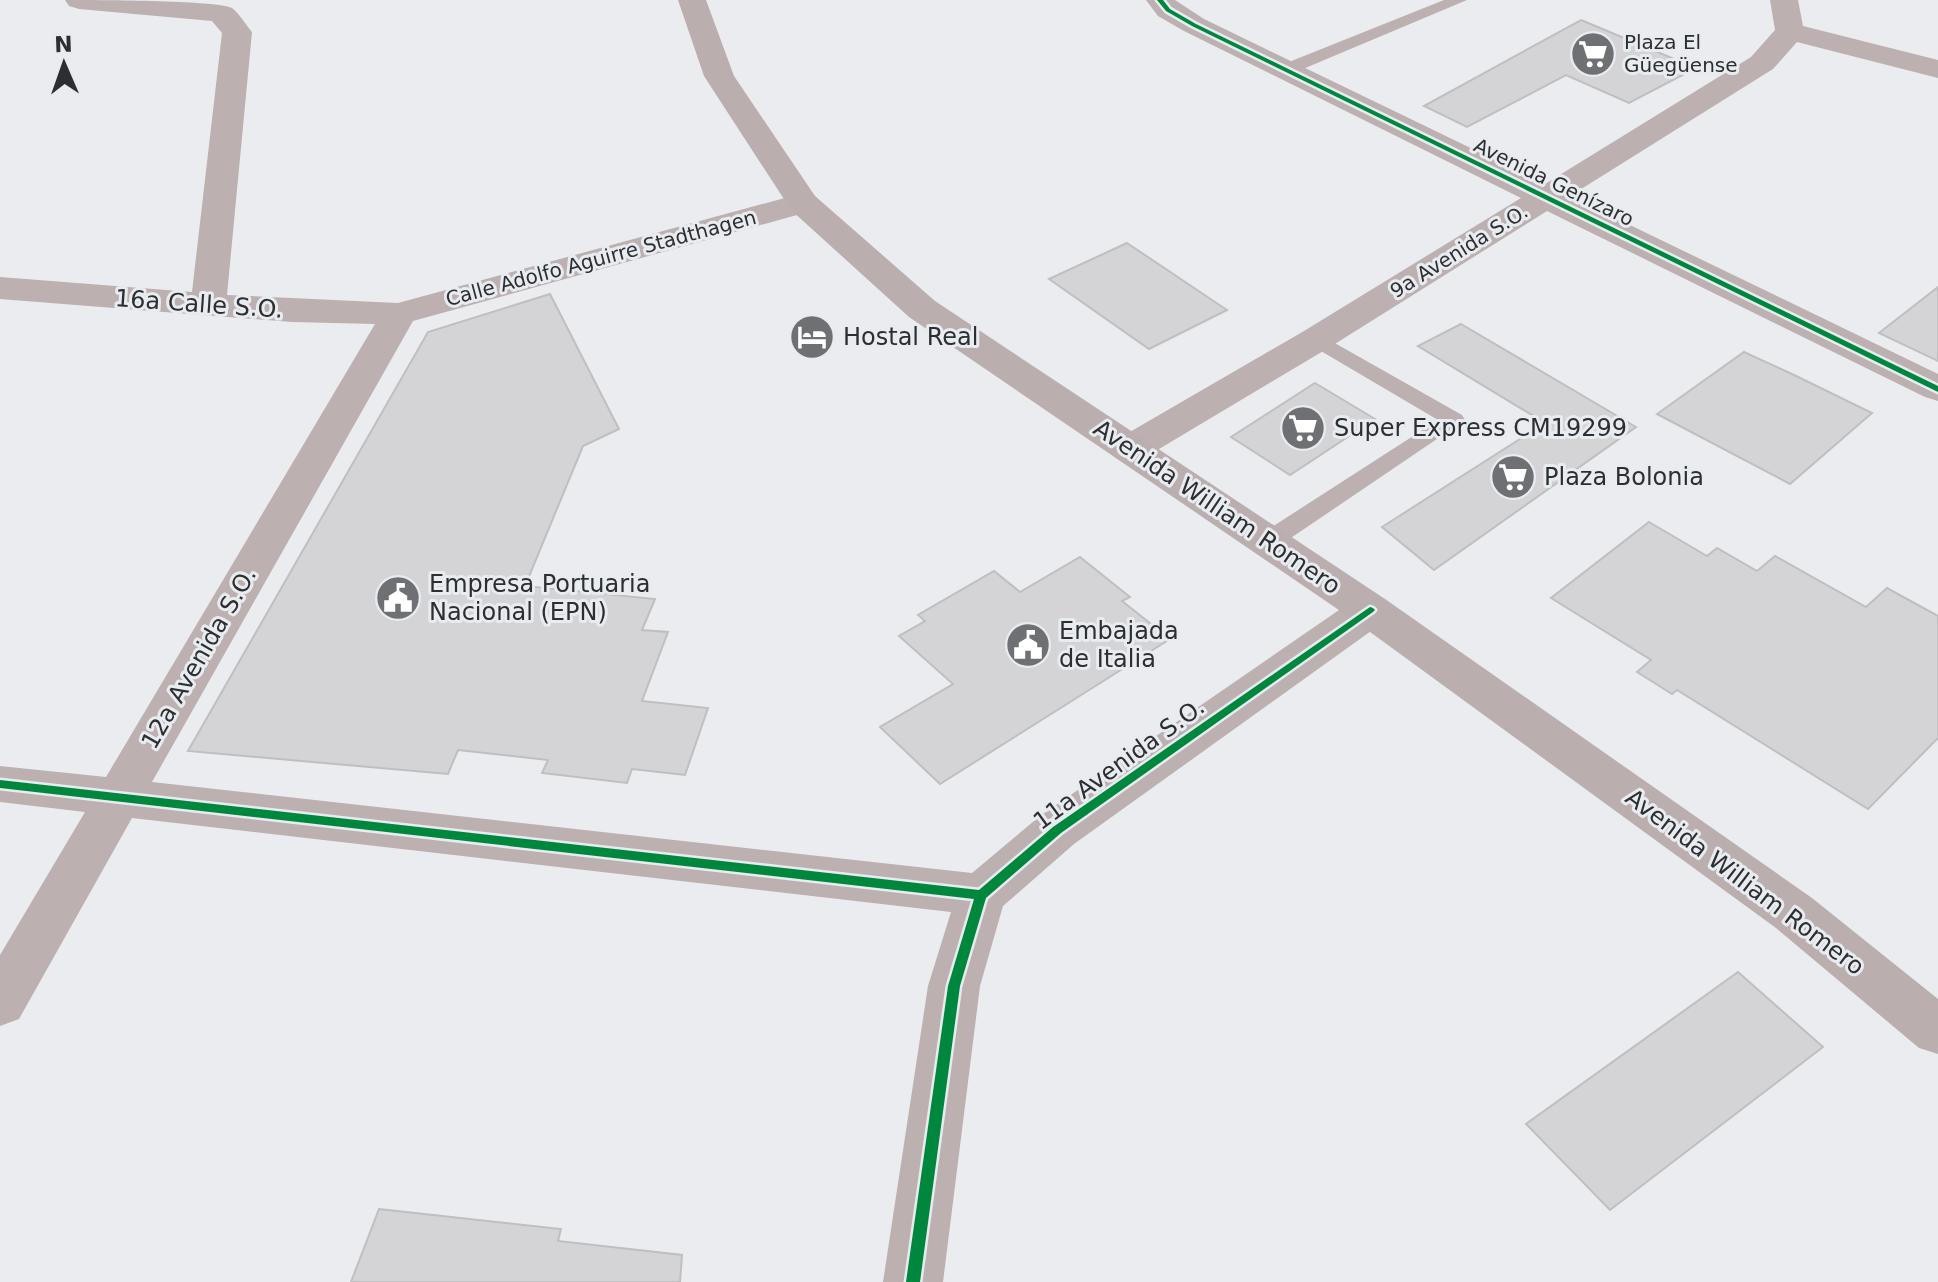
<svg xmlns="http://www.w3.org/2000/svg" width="1938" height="1282" viewBox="0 0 1938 1282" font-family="'DejaVu Sans',sans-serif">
	<rect width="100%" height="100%" fill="#eaecef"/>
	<g fill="#d4d4d6" stroke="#bfbfc1" stroke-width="2">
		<polygon points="1581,20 1696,68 1629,103 1566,75 1467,127 1424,106"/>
		<polygon points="1127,243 1227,310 1149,349 1049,279"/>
		<polygon points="1938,287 1938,361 1879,333"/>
		<polygon points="550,294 619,429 583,446 525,586 655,599 642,630 668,632 642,701 708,708 685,775 632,769 627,783 542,773 548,760 458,750 448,774 188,751 428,332"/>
		<polygon points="1461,324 1636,427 1434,570 1382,527 1545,423 1418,346"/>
		<polygon points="1744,352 1792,374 1872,413 1790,484 1657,414"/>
		<polygon points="1315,383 1375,419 1290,475 1231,437"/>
		<polygon points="1649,522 1707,556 1717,548 1757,571 1775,556 1866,607 1887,588 1938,616 1938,738 1868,809 1677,690 1672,694 1637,672 1651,660 1551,598"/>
		<polygon points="1080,557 1130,597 1122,601 1170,639 940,784 880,727 953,684 899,636 925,621 918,615 994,571 1020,592"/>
		<polygon points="1738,972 1823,1047 1610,1210 1526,1124"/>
		<polygon points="379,1209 561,1229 558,1241 682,1255 680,1282 351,1282"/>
	</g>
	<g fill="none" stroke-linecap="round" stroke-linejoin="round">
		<g fill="#bcb0b0" fill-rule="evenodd">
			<polygon points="1444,0 1467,0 1291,74 1279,74 1276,70 1279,66"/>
			<polygon points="1317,333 1462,415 1465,420 1279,546 1270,548 1261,546 1258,540 1261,534 1438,420 1309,344 1306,339"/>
		</g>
		<g fill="#bcb0b0" fill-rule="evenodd">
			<path d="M65 0C92 0 215 0 232 8 239 13 246 25 252 32L227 295 398 303 803 193 815 196 820 203 815 210 413 321 152 782 972 873 1040 816 1355 599 1370 595 1385 599 1392 610 1385 621 1074 844 1003 906 980 986 943 1282H883L928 986 951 912 132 818 19 1019 0 1026V955L85 812 0 802V766L106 777 375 324 292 322 0 299V277L192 292 222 33 212 21 79 9 69 6Z"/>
			<polygon points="1146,0 1175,0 1204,19 1545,184 1751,57 1775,30 1770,0 1798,0 1803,26 1938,60 1938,78 1797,42 1773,69 1570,196 1938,374 1938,401 1925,397 1547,211 1330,347 1144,458 1130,462 1116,458 1110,449 1116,440 1304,331 1521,198 1184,31 1158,16"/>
		</g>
		<polygon fill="#baaeae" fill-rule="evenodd" points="678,0 706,0 734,76 815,196 935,301 1385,599 1812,898 1938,999 1938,1054 1919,1048 1776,928 1355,621 909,317 791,210 704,76"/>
		<g stroke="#e8ecf1" stroke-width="5">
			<g id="cycleway">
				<polygon points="1157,0 1163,0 1170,9 1196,24 1938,386 1938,392 1192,26 1166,11"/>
				<polygon points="1370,607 1373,608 1375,610 1373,612 1061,833 986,898 960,986 920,1282 906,1282 948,986 974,899 0,788 0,780 979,890 1053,827"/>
			</g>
		</g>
		<use href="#cycleway" fill="#00873e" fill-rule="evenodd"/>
	</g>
	<defs>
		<g id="supermarket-disc" transform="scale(2.3)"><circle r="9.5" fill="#6f7073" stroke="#e8ecf1"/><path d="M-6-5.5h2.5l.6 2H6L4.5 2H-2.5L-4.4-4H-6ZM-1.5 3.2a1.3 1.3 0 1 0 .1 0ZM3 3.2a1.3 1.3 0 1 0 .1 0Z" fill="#fff"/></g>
		<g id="hotel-disc" transform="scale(2.3)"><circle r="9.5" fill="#6f7073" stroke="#e8ecf1"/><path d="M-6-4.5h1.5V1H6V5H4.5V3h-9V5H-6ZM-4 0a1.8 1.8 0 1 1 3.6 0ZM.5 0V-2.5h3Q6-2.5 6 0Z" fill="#fff"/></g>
		<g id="civic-disc" transform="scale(2.3)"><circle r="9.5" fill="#6f7073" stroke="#e8ecf1"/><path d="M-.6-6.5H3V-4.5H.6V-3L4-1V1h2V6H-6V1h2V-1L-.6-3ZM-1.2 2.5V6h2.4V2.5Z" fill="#fff"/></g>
	</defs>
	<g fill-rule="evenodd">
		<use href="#supermarket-disc" x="1593" y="54"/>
		<use href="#hotel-disc" x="812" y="337"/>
		<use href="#supermarket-disc" x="1303" y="428"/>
		<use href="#supermarket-disc" x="1513" y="477"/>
		<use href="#civic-disc" x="398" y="598"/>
		<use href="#civic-disc" x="1028" y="645"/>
	</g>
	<g text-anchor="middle" stroke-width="6" stroke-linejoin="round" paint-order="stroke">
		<g font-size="20" fill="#2d2e30" stroke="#e8ecf1" text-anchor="start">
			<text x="1624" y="49">Plaza El<tspan x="1624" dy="23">Güegüense</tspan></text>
		</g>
		<g font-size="20" fill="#2d2e30" stroke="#e8ecf1">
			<text transform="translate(1554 182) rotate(26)" y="7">Avenida Genízaro</text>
			<text transform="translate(1459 251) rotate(-32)" y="7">9a Avenida S.O.</text>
			<text transform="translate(601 258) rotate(-15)" y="7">Calle Adolfo Aguirre Stadthagen</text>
		</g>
		<g font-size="24" fill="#2d2e30" stroke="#e8ecf1">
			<text transform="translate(199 304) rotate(4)" y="8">16a Calle S.O.</text>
			<text transform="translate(1217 507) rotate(34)" y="8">Avenida William Romero</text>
			<text transform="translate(199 658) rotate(-60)" y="8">12a Avenida S.O.</text>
			<text transform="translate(1119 764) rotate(-36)" y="8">11a Avenida S.O.</text>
			<text transform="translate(1745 882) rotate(37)" y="8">Avenida William Romero</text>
		</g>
		<g font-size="24" fill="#2d2e30" stroke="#e8ecf1" text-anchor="start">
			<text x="843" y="345">Hostal Real</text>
			<text x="1334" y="436">Super Express CM19299</text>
			<text x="1544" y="485">Plaza Bolonia</text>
			<text x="429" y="592">Empresa Portuaria<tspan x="429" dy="28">Nacional (EPN)</tspan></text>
			<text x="1059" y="639">Embajada<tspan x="1059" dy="28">de Italia</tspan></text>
		</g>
	</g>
	<g transform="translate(64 64) rotate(358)" stroke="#e8ecf1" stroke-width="6" paint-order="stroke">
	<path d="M0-6L14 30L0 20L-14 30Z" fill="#2d2e30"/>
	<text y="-12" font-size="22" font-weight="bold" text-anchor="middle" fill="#2d2e30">N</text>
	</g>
</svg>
